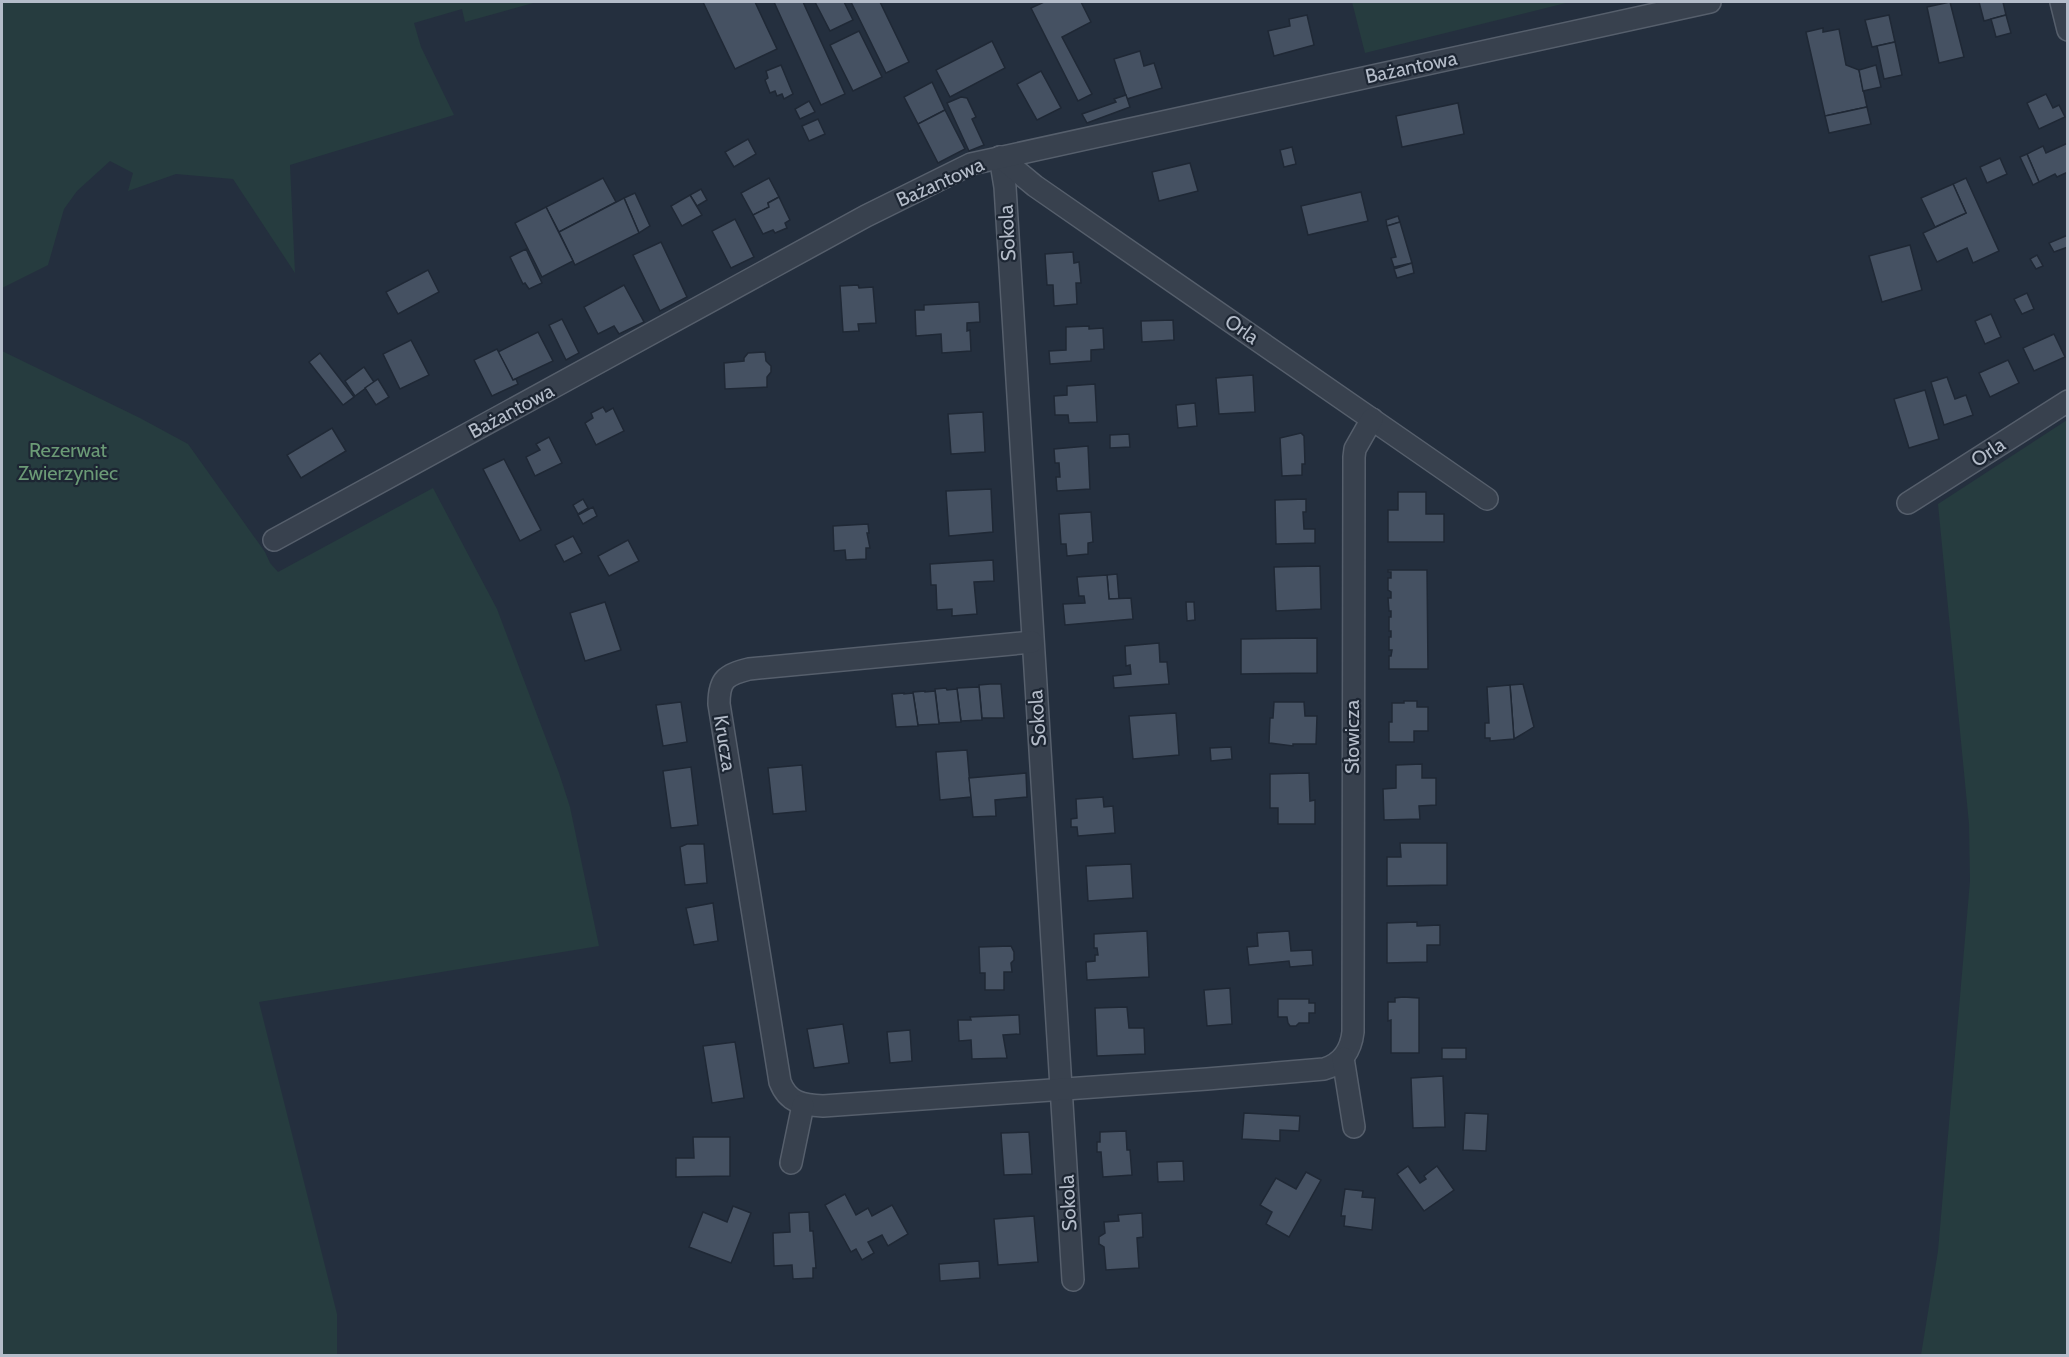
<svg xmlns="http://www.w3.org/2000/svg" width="2069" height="1357" viewBox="0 0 2069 1357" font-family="Cabin,sans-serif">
	<rect width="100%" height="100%" fill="#242f3e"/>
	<g fill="#263c3f">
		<polygon points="2,2 537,2 465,22 462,9 414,23 421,47 454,115 290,165 295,273 233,179 176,174 128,191 133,173 110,161 77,191 64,209 48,265 2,288"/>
		<polygon points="1352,2 1570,2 1365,53"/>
		<polygon points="2,351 140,418 188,444 265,552 270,563 278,572 433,488 497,609 559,773 570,807 599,946 259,1002 337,1314 337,1355 2,1355"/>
		<polygon points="2067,420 2067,1355 1921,1355 1938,1251 1970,881 1969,824 1938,504"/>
	</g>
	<g fill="#455162" stroke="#1f2835" stroke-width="1.5">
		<polygon points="703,2 755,2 777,49 735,69"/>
		<polygon points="774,2 803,2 845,94 821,105"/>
		<polygon points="815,2 844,2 853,20 830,31"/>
		<polygon points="851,2 880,2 909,62 886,73"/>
		<polygon points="1044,2 1081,2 1091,22 1062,37 1092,94 1078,101 1031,8"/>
		<polygon points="1950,2 1964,57 1939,63 1927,7"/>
		<polygon points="1979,2 2003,2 2006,15 1984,21"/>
		<polygon points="1307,15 1314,45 1274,56 1268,31 1290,26 1289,19"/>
		<polygon points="1889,15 1895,42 1872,47 1865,20"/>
		<polygon points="2006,15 2011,33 1996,37 1991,19"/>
		<polygon points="1823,28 1823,32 1839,29 1846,65 1859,70 1867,107 1825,116 1806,32"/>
		<polygon points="859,31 882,77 853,91 830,45"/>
		<polygon points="992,41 1005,68 950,97 936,70"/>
		<polygon points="1895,42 1902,75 1884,79 1877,46"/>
		<polygon points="1140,51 1144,66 1154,63 1162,88 1127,99 1114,59"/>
		<polygon points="781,65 793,94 784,99 782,94 777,96 775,91 770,93 765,80 768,78 766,71"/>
		<polygon points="1876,65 1881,87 1863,91 1859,70"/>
		<polygon points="1041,71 1061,108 1037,120 1017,84"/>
		<polygon points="932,82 945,110 918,124 904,97"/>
		<polygon points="2046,94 2053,108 2059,105 2065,117 2039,129 2027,103"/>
		<polygon points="1126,95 1130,107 1087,123 1082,114 1116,102 1114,99"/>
		<polygon points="961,97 967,98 976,117 972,119 984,145 969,151 947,103"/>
		<polygon points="809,101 815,112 800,119 795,109"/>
		<polygon points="1458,103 1464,134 1402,147 1396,116"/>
		<polygon points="1867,107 1871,124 1829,133 1825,116"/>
		<polygon points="945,110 965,149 938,163 918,124"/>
		<polygon points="818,119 825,134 809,141 802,126"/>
		<polygon points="748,139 756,154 734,167 725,152"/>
		<polygon points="2068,143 2068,172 2057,177 2055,174 2039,182 2027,154 2043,146 2046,153"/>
		<polygon points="1292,147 1296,164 1284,167 1280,150"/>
		<polygon points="2027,154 2039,182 2033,185 2020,157"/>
		<polygon points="2000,158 2007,174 1987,183 1980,167"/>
		<polygon points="1190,163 1198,191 1159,201 1152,172"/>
		<polygon points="603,178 616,202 559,232 546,207"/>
		<polygon points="769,178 779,197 768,203 769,207 753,215 741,193"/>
		<polygon points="1966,178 1999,251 1973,263 1967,248 1937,262 1923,233 1966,213 1953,184"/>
		<polygon points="1953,184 1966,213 1935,227 1921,198"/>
		<polygon points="701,189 707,200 697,206 690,195"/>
		<polygon points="1361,192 1368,221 1308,235 1301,206"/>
		<polygon points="635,193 650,226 639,233 624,198"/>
		<polygon points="690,195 702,215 682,226 671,206"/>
		<polygon points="779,197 790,220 785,223 787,228 775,233 773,230 763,234 753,215 769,207 768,203"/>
		<polygon points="624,198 639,233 575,265 559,232"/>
		<polygon points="546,207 573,261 542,277 515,223"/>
		<polygon points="1398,216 1400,222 1387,226 1386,220"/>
		<polygon points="735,219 754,257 731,268 712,231"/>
		<polygon points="1400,222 1412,263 1394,267 1391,258 1396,257 1387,226"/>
		<polygon points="2068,235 2068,247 2054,252 2049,243"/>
		<polygon points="661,242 687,297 660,311 633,255"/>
		<polygon points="1910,245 1922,290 1882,302 1869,256"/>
		<polygon points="526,249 542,283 529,289 525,283 523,284 510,257"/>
		<polygon points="1073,252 1074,263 1079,262 1081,283 1076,283 1077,304 1054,306 1053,285 1047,285 1045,254"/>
		<polygon points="2037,255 2043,266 2036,269 2030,259"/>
		<polygon points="1412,263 1414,273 1397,278 1394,269"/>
		<polygon points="428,270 439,292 398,314 386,292"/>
		<polygon points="624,285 644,322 619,334 614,326 598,334 584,307"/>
		<polygon points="858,285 859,288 873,287 876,323 858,324 859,331 843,332 840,286"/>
		<polygon points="2027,293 2034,309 2022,314 2014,299"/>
		<polygon points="979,302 980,322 967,323 967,331 970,330 971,351 942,353 941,334 916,336 915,310 924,310 924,305"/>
		<polygon points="1991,314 2001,337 1985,344 1975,321"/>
		<polygon points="562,319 579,353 566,360 549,325"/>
		<polygon points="1173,320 1174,340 1142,342 1141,321"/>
		<polygon points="1089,326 1089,329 1103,328 1104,349 1091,350 1091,361 1050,364 1049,351 1066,350 1066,327"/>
		<polygon points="538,332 553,361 513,380 498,352"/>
		<polygon points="2054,334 2065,357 2034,371 2023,348"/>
		<polygon points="411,340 429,375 400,389 383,354"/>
		<polygon points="497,349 513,380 516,379 518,384 492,396 474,360"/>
		<polygon points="765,352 766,361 771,366 771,372 767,377 767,387 725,389 724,363 744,361 744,358 748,353"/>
		<polygon points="320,353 354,397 343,405 309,362"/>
		<polygon points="2008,360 2019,383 1990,397 1979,373"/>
		<polygon points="364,367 374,382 355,396 345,381"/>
		<polygon points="1253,375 1255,412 1219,414 1216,378"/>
		<polygon points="1947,377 1955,399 1966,395 1973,415 1944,425 1931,382"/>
		<polygon points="378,379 389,397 376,405 365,388"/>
		<polygon points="1095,384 1097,422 1069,423 1068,415 1055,415 1054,396 1067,395 1067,386"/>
		<polygon points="1925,390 1939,439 1909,448 1894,399"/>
		<polygon points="1195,403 1197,426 1178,428 1176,405"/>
		<polygon points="603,407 606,412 613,408 624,431 596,445 585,423 593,418 591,413"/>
		<polygon points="983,412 985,452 951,454 948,414"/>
		<polygon points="332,428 346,451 301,478 287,455"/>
		<polygon points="1301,433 1304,436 1305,464 1302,464 1302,475 1282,476 1280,438"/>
		<polygon points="1129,434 1130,447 1110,448 1110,435"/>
		<polygon points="549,437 562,463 535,476 526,457 540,450 536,444"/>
		<polygon points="1088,446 1090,489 1057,491 1056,477 1060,477 1059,463 1055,463 1054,449"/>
		<polygon points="504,459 541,530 520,541 483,469"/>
		<polygon points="991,489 993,532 949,536 946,491"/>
		<polygon points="1398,492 1426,492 1426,514 1444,514 1444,542 1388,542 1388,510 1398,510"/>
		<polygon points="583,499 588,508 578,514 573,505"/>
		<polygon points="1306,499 1306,512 1303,512 1304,529 1315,529 1315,543 1276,544 1275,500"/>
		<polygon points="593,507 597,516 583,524 578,515"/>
		<polygon points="1091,512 1093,542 1088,543 1088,554 1067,556 1066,544 1061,544 1059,514"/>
		<polygon points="868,524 869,533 867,533 870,548 866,548 866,559 846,560 845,550 834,551 833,526"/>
		<polygon points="573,536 582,553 564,562 555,545"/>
		<polygon points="628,540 639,561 609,576 598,556"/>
		<polygon points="993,560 994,581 974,582 977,614 952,616 952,609 937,610 936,585 931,585 930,564"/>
		<polygon points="1320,566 1321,609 1276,611 1274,567"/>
		<polygon points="1388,570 1427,570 1428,669 1389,669 1389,656 1391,656 1392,650 1389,650 1389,637 1391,637 1391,631 1389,631 1389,617 1391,617 1391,611 1389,611 1388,598 1391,598 1391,592 1388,590 1388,578 1391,578 1391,572 1388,572"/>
		<polygon points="1117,574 1119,599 1109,599 1107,575"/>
		<polygon points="1107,575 1109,599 1131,598 1133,619 1065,625 1063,604 1085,603 1084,596 1079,596 1077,577"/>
		<polygon points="605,602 621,650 585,661 570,613"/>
		<polygon points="1186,602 1194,602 1195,620 1187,621"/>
		<polygon points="1317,638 1317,673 1241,674 1241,639"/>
		<polygon points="1159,643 1160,662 1167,662 1169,684 1114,688 1113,676 1131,674 1130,665 1126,666 1125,646"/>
		<polygon points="990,684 1001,684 1004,718 982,718 979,685"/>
		<polygon points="1523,684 1534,727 1514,739 1510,685"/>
		<polygon points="1510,685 1514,739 1490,741 1490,738 1485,738 1485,723 1489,723 1487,687"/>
		<polygon points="979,687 982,720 961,721 957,688"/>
		<polygon points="946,688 947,690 957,689 961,722 939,723 935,689"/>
		<polygon points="925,691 925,692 935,691 939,724 918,725 913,692"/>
		<polygon points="904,693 904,694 913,693 918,726 896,727 892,694"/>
		<polygon points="1404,701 1417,701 1417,707 1428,707 1428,731 1414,731 1414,742 1389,742 1389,722 1392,722 1392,703 1404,703"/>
		<polygon points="681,702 687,742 663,746 656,705"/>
		<polygon points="1274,702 1304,702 1305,716 1317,716 1316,744 1293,744 1293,746 1269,743 1270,718 1273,718"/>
		<polygon points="1176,713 1179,755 1133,759 1129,716"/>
		<polygon points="1231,747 1232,759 1211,761 1210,748"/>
		<polygon points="967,750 971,797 940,800 936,752"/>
		<polygon points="1422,764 1422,778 1436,778 1436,805 1419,806 1420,819 1384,820 1383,789 1396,788 1396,765"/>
		<polygon points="802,765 806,811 773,814 768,768"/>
		<polygon points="691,767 698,825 671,828 663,771"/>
		<polygon points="1026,773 1027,797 995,800 996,816 973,817 969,778"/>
		<polygon points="1309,773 1310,801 1315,800 1315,824 1278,824 1278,808 1270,808 1270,774"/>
		<polygon points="1103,797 1104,807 1113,806 1115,833 1078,836 1077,827 1071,827 1071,819 1077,818 1076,799"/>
		<polygon points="1400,843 1447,843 1447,885 1387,886 1387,857 1401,857"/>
		<polygon points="687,844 704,844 707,883 685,885 680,847"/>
		<polygon points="1131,864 1133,898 1088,901 1086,866"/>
		<polygon points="713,903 718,941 694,945 686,908"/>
		<polygon points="1417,922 1417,926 1440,925 1440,945 1427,945 1427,962 1387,963 1387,923"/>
		<polygon points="1147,931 1149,977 1087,980 1086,962 1095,961 1095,955 1098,955 1097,948 1094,948 1094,934"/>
		<polygon points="1289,931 1291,951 1312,950 1313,965 1290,967 1289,961 1249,965 1247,947 1258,946 1257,933"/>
		<polygon points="1011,946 1014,952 1014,960 1011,963 1012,972 1004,972 1004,990 985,990 985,973 980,973 979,947"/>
		<polygon points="1230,988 1232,1024 1207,1026 1204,990"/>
		<polygon points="1403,997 1419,998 1419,1053 1391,1053 1391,1020 1388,1021 1388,1002 1395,1002 1395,998"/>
		<polygon points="1278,999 1309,999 1309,1003 1315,1003 1315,1013 1309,1013 1309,1023 1299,1023 1296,1026 1290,1026 1288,1023 1287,1017 1278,1017"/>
		<polygon points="1127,1007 1129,1028 1144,1028 1145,1054 1097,1056 1095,1008"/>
		<polygon points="1019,1015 1020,1034 1003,1035 1007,1058 972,1059 971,1040 959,1041 958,1020 971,1020 970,1017"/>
		<polygon points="843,1024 849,1063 814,1068 807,1029"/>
		<polygon points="910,1030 912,1061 890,1063 887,1032"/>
		<polygon points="735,1042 744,1098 712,1103 703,1046"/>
		<rect x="1442" y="1048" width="24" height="11"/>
		<polygon points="1443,1076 1445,1127 1413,1128 1411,1078"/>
		<polygon points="1244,1113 1300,1116 1299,1131 1280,1130 1280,1141 1242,1139"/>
		<polygon points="1465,1113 1488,1114 1486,1151 1463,1150"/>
		<polygon points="1126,1131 1127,1150 1130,1150 1132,1175 1103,1177 1101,1152 1097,1152 1097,1142 1100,1142 1100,1132"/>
		<polygon points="1029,1132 1032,1174 1004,1175 1001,1133"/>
		<polygon points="693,1137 730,1137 730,1176 676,1177 676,1158 694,1158"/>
		<polygon points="1183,1161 1184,1181 1158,1182 1157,1162"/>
		<polygon points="1408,1166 1420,1183 1426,1179 1424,1176 1437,1166 1454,1190 1424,1211 1397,1174"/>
		<polygon points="1306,1172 1321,1180 1289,1237 1266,1224 1272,1212 1260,1205 1276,1178 1296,1189"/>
		<polygon points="1345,1189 1363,1191 1362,1197 1375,1198 1372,1230 1344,1226 1345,1216 1341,1216"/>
		<polygon points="845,1194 856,1215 868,1208 872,1216 892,1205 908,1234 888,1246 882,1235 868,1242 874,1253 862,1260 856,1249 851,1252 825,1205"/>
		<polygon points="733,1206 751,1213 731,1263 689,1247 703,1212 727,1222"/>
		<polygon points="809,1212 810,1231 813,1231 816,1268 813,1268 813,1278 793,1279 792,1265 774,1266 773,1233 790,1232 789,1213"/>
		<polygon points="1142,1213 1143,1237 1137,1238 1139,1268 1106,1270 1104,1247 1099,1244 1099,1237 1105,1233 1104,1222 1119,1221 1118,1215"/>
		<polygon points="1034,1216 1038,1262 998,1265 994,1219"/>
		<polygon points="979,1261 980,1278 940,1281 939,1264"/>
	</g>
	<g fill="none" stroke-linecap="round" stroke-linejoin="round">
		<g stroke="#565f6c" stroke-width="24">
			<g id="minor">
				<polyline points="2061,2 2068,30"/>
				<polyline points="1000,157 1005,187 1073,1280"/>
				<polyline points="1000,157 1035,186 1487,499"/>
				<polyline points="1908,503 2068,401"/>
				<polyline points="274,540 866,216 971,164 1710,2"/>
				<path d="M1032 642 749 669C726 675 719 679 719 704L780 1082C788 1103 803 1105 823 1106L1207 1079 1324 1069C1342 1064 1351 1050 1353 1032L1354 457 1355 449 1372 419"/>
				<polyline points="1343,1058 1354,1127"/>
				<polyline points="791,1163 803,1105"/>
			</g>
		</g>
		<use href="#minor" stroke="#38414e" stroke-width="21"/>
	</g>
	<g text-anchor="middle" stroke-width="4.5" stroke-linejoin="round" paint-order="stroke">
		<g font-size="20" fill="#b4bcc9" stroke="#1d2633">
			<text transform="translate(1411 67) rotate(-12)" y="7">Bażantowa</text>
			<text transform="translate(940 182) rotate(-24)" y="7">Bażantowa</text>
			<text transform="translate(1007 233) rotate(-93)" y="7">Sokola</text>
			<text transform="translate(1242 329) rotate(35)" y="7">Orla</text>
			<text transform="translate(511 411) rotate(-28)" y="7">Bażantowa</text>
			<text transform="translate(1988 452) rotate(-33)" y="7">Orla</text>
			<text transform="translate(1037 718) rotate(-94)" y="7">Sokola</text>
			<text transform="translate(1352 737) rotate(-90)" y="7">Słowicza</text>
			<text transform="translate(725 743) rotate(81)" y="7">Krucza</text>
			<text transform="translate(1068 1203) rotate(-93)" y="7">Sokola</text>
		</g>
		<g font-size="20" fill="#6b9a76" stroke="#1d2633">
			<text x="68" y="457">Rezerwat<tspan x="68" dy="23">Zwierzyniec</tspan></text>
		</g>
	</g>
	<rect width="2069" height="1357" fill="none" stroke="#b4bcc9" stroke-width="6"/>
</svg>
